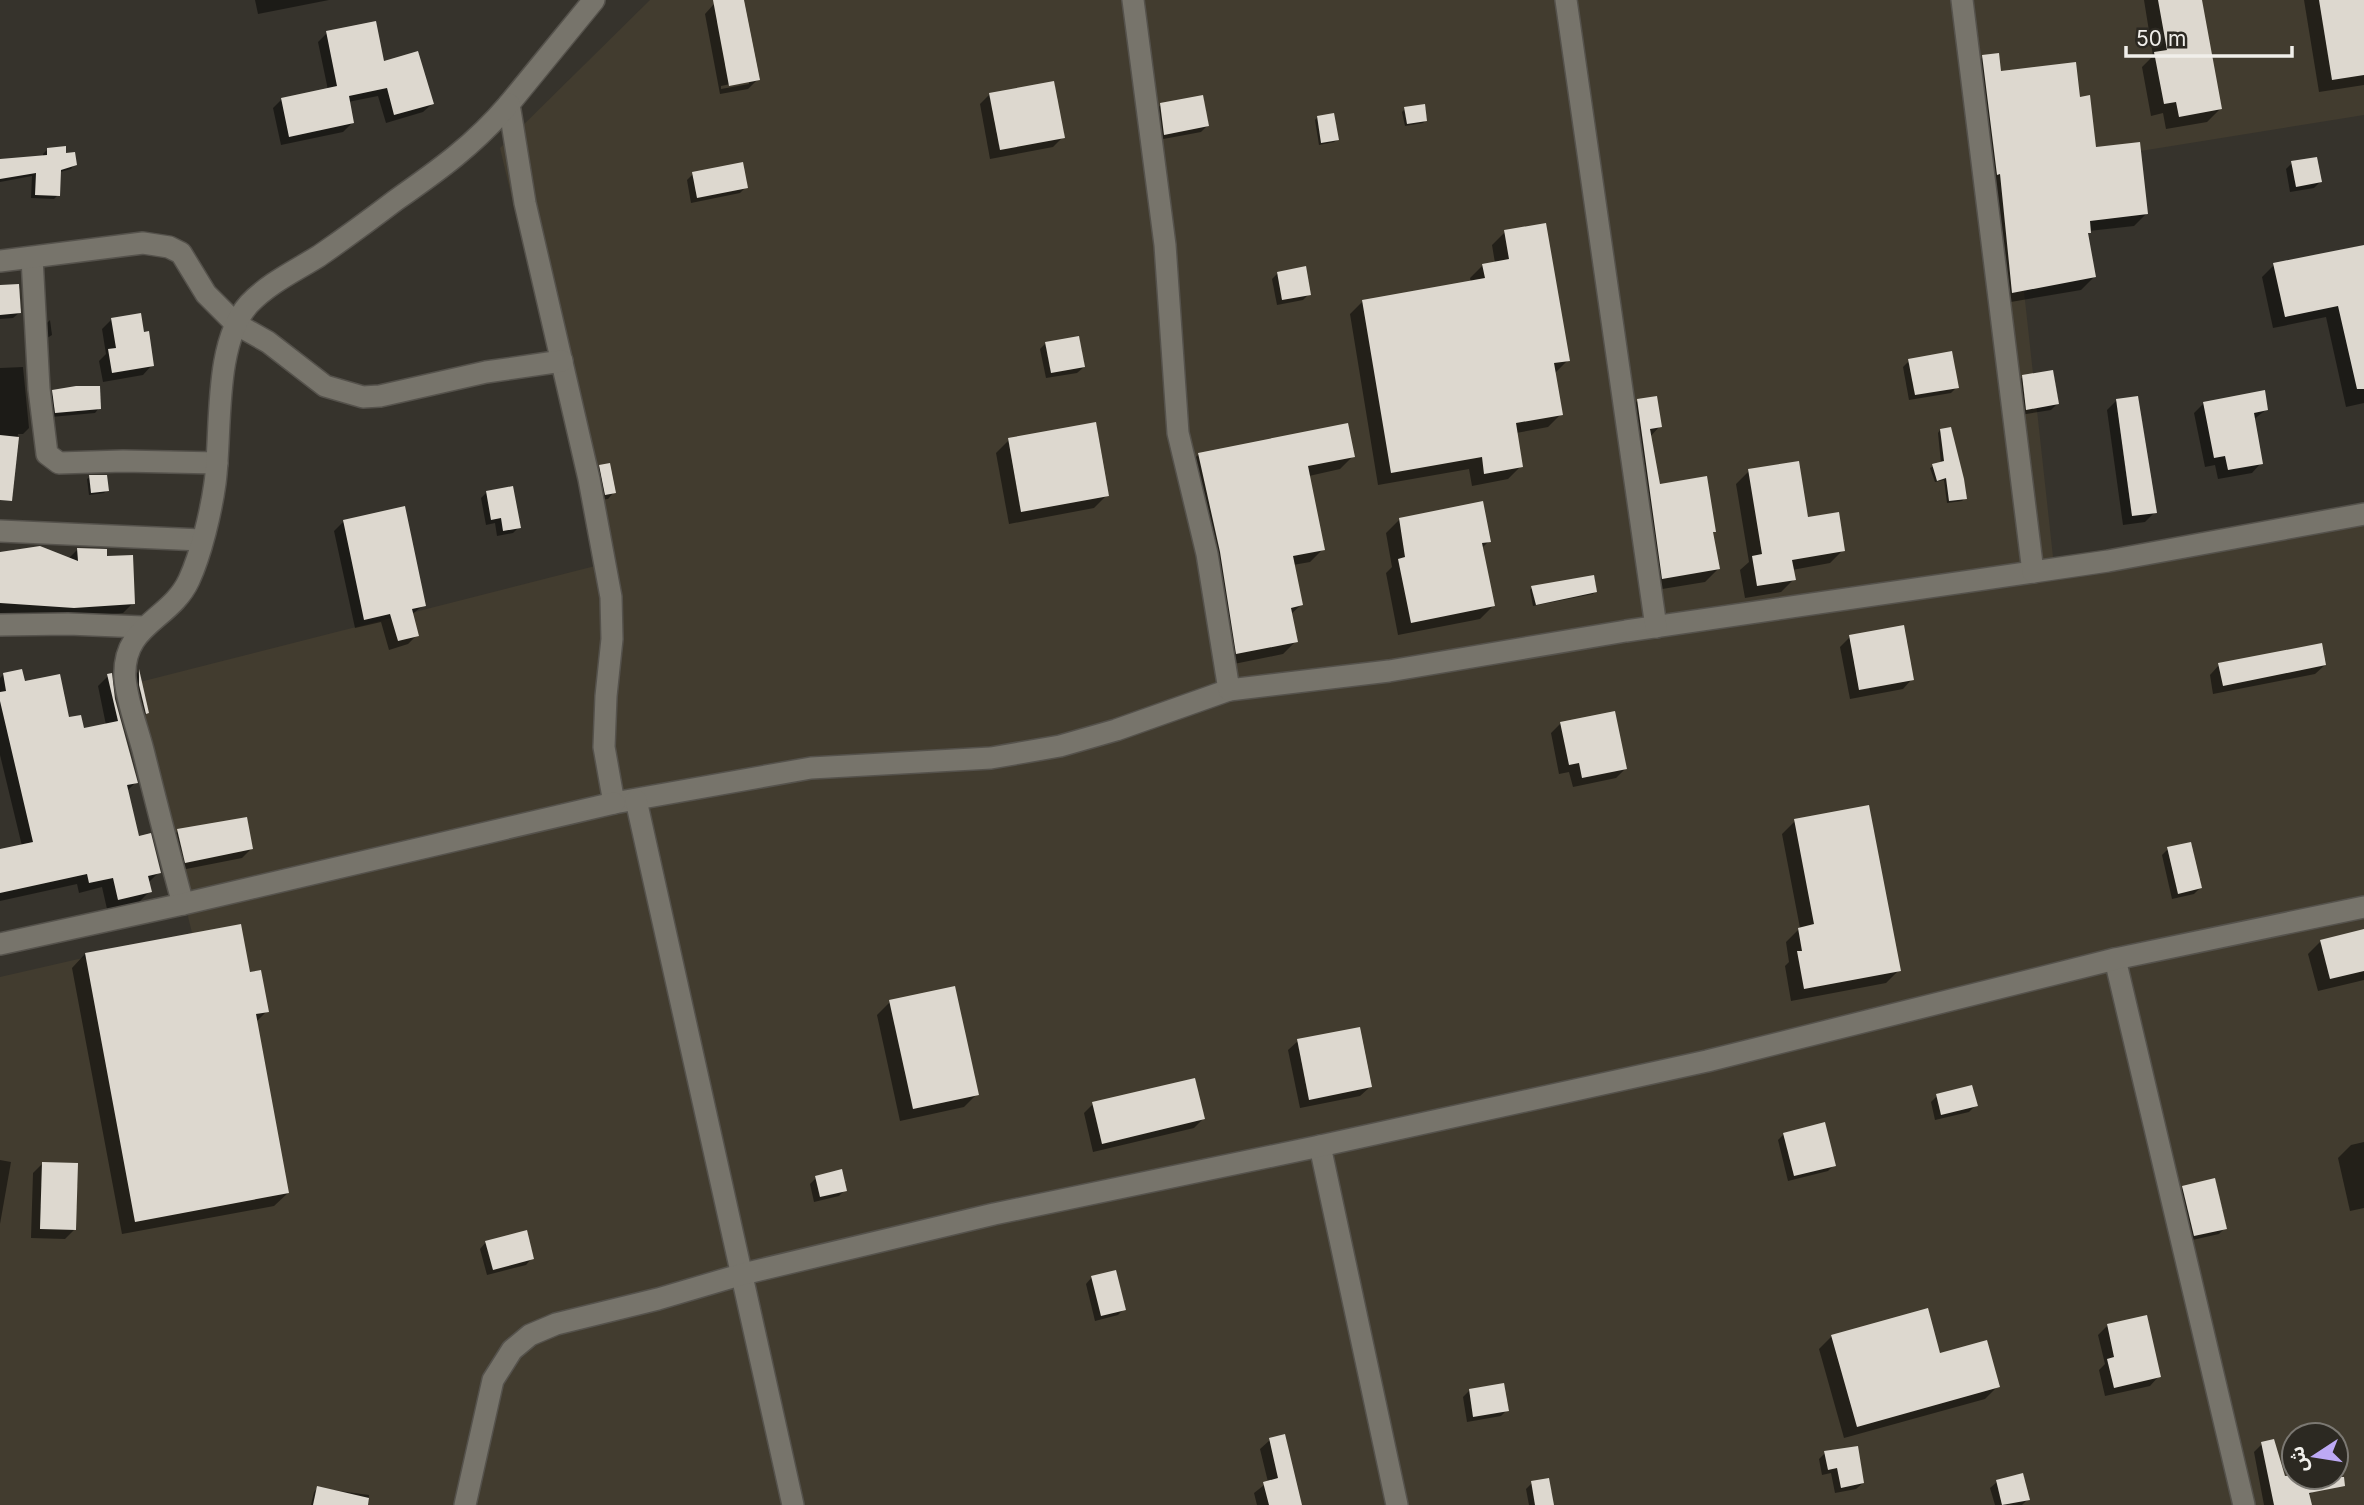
<svg xmlns="http://www.w3.org/2000/svg" width="2364" height="1505" viewBox="0 0 2364 1505" font-family="Inter,'Noto Sans Arabic',sans-serif">
	<rect width="100%" height="100%" fill="#36332c"/>
	<path fill="#423c2f" fill-rule="evenodd" d="M650 0H2364V115L2011 172 2054 566 2364 515V1505H0V977L192 933 132 684 599 565 500 148ZM2294 1435H2336V1477H2294Z"/>
	<g fill="#0007" fill-rule="evenodd">
		<polygon points="255,0 329,0 258,14"/>
		<path d="M743 0 758 79 748 89 720 94 705 14 714 4ZM749 80V84L721 89V86Z"/>
		<polygon points="2144,0 2201,0 2220,109 2207,122 2166,129 2163,113 2151,116 2142,67 2153,56"/>
		<polygon points="2304,0 2364,0 2364,85 2319,92"/>
		<polygon points="327,33 382,63 432,104 423,112 386,123 378,96 348,102 352,123 343,132 281,145 273,108 282,99 328,90 318,42"/>
		<polygon points="1983,57 1999,73 2079,98 2094,149 2147,213 2134,226 2089,231 2086,235 2094,277 2081,290 1999,304 1970,70"/>
		<polygon points="990,94 1063,137 1053,147 990,159 980,104"/>
		<polygon points="1161,105 1207,126 1201,132 1158,140 1154,111"/>
		<polygon points="1405,109 1425,121 1423,123 1405,126 1402,112"/>
		<polygon points="1318,117 1337,140 1334,142 1319,145 1315,120"/>
		<polygon points="47,150 65,155 75,164 71,169 60,172 58,195 54,199 31,198 32,176 0,182 0,161 43,157 43,154"/>
		<polygon points="2292,163 2320,182 2314,188 2290,192 2286,169"/>
		<polygon points="693,174 746,187 740,193 691,203 687,180"/>
		<polygon points="1505,232 1568,360 1554,374 1561,414 1548,427 1516,433 1521,466 1508,479 1472,486 1469,469 1378,485 1350,314 1363,301 1471,282 1470,278 1483,265 1495,263 1492,245"/>
		<polygon points="2364,245 2364,403 2346,407 2326,317 2273,328 2262,277 2274,265"/>
		<polygon points="1278,273 1309,294 1303,300 1277,305 1272,279"/>
		<polygon points="0,287 19,313 13,318 0,319"/>
		<polygon points="112,319 152,365 143,375 103,382 99,361 106,354 102,329"/>
		<polygon points="50,320 52,335 47,338 47,323"/>
		<polygon points="1046,343 1084,367 1077,373 1046,378 1040,349"/>
		<polygon points="1909,361 1957,387 1951,393 1909,400 1903,367"/>
		<polygon points="23,367 29,428 23,434 18,434 13,478 0,483 0,368"/>
		<polygon points="2023,377 2057,404 2051,410 2020,415 2016,383"/>
		<polygon points="53,392 99,408 95,413 51,417 48,397"/>
		<polygon points="2117,400 2155,512 2145,522 2123,525 2107,410"/>
		<polygon points="1637,401 1660,426 1650,437 1658,486 1714,531 1712,533 1718,569 1705,582 1650,591 1624,414"/>
		<polygon points="2204,403 2267,409 2253,420 2261,463 2252,473 2218,479 2215,465 2205,467 2194,413"/>
		<polygon points="1940,430 1965,498 1962,501 1947,503 1944,480 1935,482 1930,468 1941,463 1938,433"/>
		<polygon points="1009,440 1107,495 1094,508 1009,524 996,453"/>
		<polygon points="1199,454 1353,456 1340,469 1309,476 1323,549 1310,562 1293,565 1301,605 1290,615 1296,641 1283,654 1224,666 1186,467"/>
		<polygon points="600,466 614,492 608,499 600,500 594,472"/>
		<polygon points="1749,471 1843,550 1830,563 1792,570 1794,579 1781,592 1745,598 1740,570 1749,562 1736,484"/>
		<polygon points="90,477 107,490 104,493 89,495 87,479"/>
		<polygon points="487,492 519,527 513,533 497,536 495,523 486,525 481,498"/>
		<polygon points="1399,520 1489,541 1481,549 1493,606 1480,619 1398,635 1386,573 1392,567 1386,533"/>
		<polygon points="343,522 424,605 411,615 417,635 408,644 389,650 381,622 355,628 334,531"/>
		<polygon points="78,549 105,558 133,603 123,613 63,618 0,614 0,554 68,559"/>
		<polygon points="1532,588 1595,592 1593,594 1533,606 1530,590"/>
		<polygon points="1850,637 1912,679 1903,689 1850,699 1840,647"/>
		<polygon points="2219,665 2325,665 2315,674 2213,694 2210,675"/>
		<polygon points="138,672 147,713 137,722 130,680"/>
		<polygon points="4,674 24,683 83,730 106,725 98,686 108,676 136,782 127,791 138,839 159,872 148,883 150,891 139,902 107,909 102,887 79,893 77,884 0,901 0,851 22,846 0,755 0,678"/>
		<polygon points="1561,723 1625,769 1616,778 1573,787 1569,772 1559,774 1551,733"/>
		<polygon points="1795,821 1899,970 1886,983 1791,1001 1785,966 1789,962 1786,942 1800,928 1782,834"/>
		<polygon points="178,831 251,849 242,858 176,871 168,841"/>
		<polygon points="2168,849 2200,888 2194,894 2172,899 2162,855"/>
		<polygon points="2364,931 2364,980 2318,991 2308,954 2321,941"/>
		<polygon points="85,954 249,974 267,1011 256,1022 288,1193 274,1206 122,1234 72,968"/>
		<polygon points="890,1002 977,1094 964,1107 900,1121 877,1015"/>
		<polygon points="1298,1041 1370,1087 1360,1096 1300,1108 1288,1050"/>
		<polygon points="1937,1096 1976,1105 1969,1112 1935,1120 1931,1102"/>
		<polygon points="1093,1104 1203,1119 1194,1128 1093,1152 1084,1113"/>
		<polygon points="1784,1134 1834,1165 1828,1171 1788,1181 1778,1140"/>
		<polygon points="2364,1142 2364,1208 2350,1211 2338,1158 2351,1145"/>
		<polygon points="0,1160 11,1162 0,1224"/>
		<polygon points="43,1163 74,1230 65,1239 31,1238 33,1173"/>
		<polygon points="816,1178 845,1190 839,1196 814,1202 810,1184"/>
		<polygon points="2183,1188 2225,1228 2219,1234 2188,1241 2177,1194"/>
		<polygon points="486,1242 532,1258 526,1265 487,1275 480,1249"/>
		<polygon points="1092,1277 1124,1309 1118,1315 1095,1321 1086,1284"/>
		<polygon points="2108,1325 2159,1376 2150,1386 2105,1396 2099,1370 2105,1364 2098,1335"/>
		<polygon points="1832,1336 1939,1355 1998,1386 1985,1399 1844,1438 1819,1349"/>
		<polygon points="1469,1391 1507,1410 1501,1416 1467,1422 1463,1397"/>
		<polygon points="1270,1440 1300,1505 1257,1505 1254,1493 1268,1482 1260,1449"/>
		<polygon points="2262,1444 2283,1478 2310,1477 2313,1491 2308,1496 2310,1505 2264,1505 2254,1452"/>
		<polygon points="1825,1453 1863,1483 1856,1489 1835,1493 1831,1473 1822,1475 1819,1459"/>
		<polygon points="1997,1482 2028,1499 2022,1505 1995,1505 1990,1488"/>
		<polygon points="1532,1483 1552,1505 1529,1505 1526,1489"/>
		<polygon points="318,1488 369,1495 368,1505 311,1505 314,1492"/>
	</g>
	<g fill="#ddd8cf">
		<polygon points="713,0 744,0 760,80 729,86"/>
		<polygon points="2158,0 2202,0 2222,109 2179,117 2176,102 2164,104 2154,52 2167,50"/>
		<polygon points="2319,0 2364,0 2364,75 2332,80"/>
		<polygon points="376,21 384,61 418,51 434,104 394,115 387,88 349,96 354,123 289,137 281,98 337,86 326,31"/>
		<polygon points="1999,53 2001,71 2076,62 2080,97 2090,95 2096,147 2140,142 2148,214 2090,221 2091,233 2088,233 2096,277 2012,293 2000,174 1997,175 1982,55"/>
		<polygon points="1054,81 1065,138 1000,150 989,93"/>
		<polygon points="1203,95 1209,126 1164,135 1160,103"/>
		<polygon points="1425,104 1427,121 1407,124 1404,107"/>
		<polygon points="1334,113 1339,140 1321,143 1317,116"/>
		<polygon points="66,146 66,153 75,152 77,165 61,170 60,196 35,195 36,173 0,179 0,159 47,155 47,148"/>
		<polygon points="2317,157 2322,182 2296,187 2291,161"/>
		<polygon points="743,162 748,188 697,198 692,172"/>
		<polygon points="1546,223 1570,361 1554,363 1563,415 1516,423 1523,467 1484,474 1482,457 1391,473 1362,300 1485,278 1482,264 1509,259 1504,230"/>
		<polygon points="2364,245 2364,389 2357,389 2338,306 2285,317 2273,263"/>
		<polygon points="1306,266 1311,295 1282,300 1277,272"/>
		<polygon points="19,284 21,313 0,315 0,285"/>
		<polygon points="141,313 144,332 149,331 154,366 112,373 108,349 116,348 111,318"/>
		<polygon points="1079,336 1085,367 1051,373 1045,342"/>
		<polygon points="1952,351 1959,388 1915,395 1908,359"/>
		<polygon points="2053,370 2059,404 2026,410 2022,375"/>
		<polygon points="76,386 100,386 101,409 55,413 52,390"/>
		<polygon points="2265,390 2268,410 2254,413 2263,464 2228,470 2225,456 2214,458 2203,402"/>
		<polygon points="1657,396 1662,427 1650,429 1660,484 1707,476 1716,532 1713,532 1720,569 1662,579 1637,399"/>
		<polygon points="2138,396 2157,513 2132,516 2116,399"/>
		<polygon points="1096,422 1109,496 1021,512 1008,438"/>
		<polygon points="1348,423 1355,457 1308,466 1325,550 1293,556 1303,605 1291,608 1298,642 1236,654 1220,552 1198,453"/>
		<polygon points="1951,427 1964,479 1967,499 1949,501 1946,478 1937,481 1932,464 1944,461 1940,429"/>
		<polygon points="0,435 19,437 12,501 0,500"/>
		<polygon points="1799,461 1808,517 1839,512 1845,551 1792,560 1796,580 1757,586 1752,556 1762,554 1748,469"/>
		<polygon points="610,463 616,493 605,495 599,465"/>
		<polygon points="89,475 107,475 109,491 91,493"/>
		<polygon points="513,486 521,528 503,531 501,518 491,520 486,491"/>
		<polygon points="1483,501 1491,542 1482,543 1495,606 1411,623 1398,559 1405,557 1399,518"/>
		<polygon points="405,506 426,606 412,609 419,636 398,641 390,614 364,620 343,520"/>
		<polygon points="40,546 78,561 77,548 107,549 107,556 133,555 135,604 74,608 0,603 0,552"/>
		<polygon points="1594,575 1597,592 1536,605 1531,586"/>
		<polygon points="1904,625 1914,680 1859,690 1849,635"/>
		<polygon points="2322,643 2326,665 2223,686 2218,663"/>
		<polygon points="22,669 25,681 60,674 69,717 81,715 84,728 118,721 107,674 112,673 115,699 138,783 127,785 139,836 151,833 161,873 148,876 152,892 118,900 113,878 89,883 87,874 0,893 0,849 33,842 0,701 0,692 6,691 3,673"/>
		<polygon points="139,669 149,713 146,714 139,685"/>
		<polygon points="1615,711 1627,769 1582,778 1579,763 1569,765 1560,722"/>
		<polygon points="1869,805 1901,971 1804,989 1797,951 1802,951 1798,928 1814,924 1794,819"/>
		<polygon points="247,817 253,849 185,863 177,829"/>
		<polygon points="2191,842 2202,888 2178,894 2167,847"/>
		<polygon points="241,924 250,972 261,970 269,1012 256,1014 289,1193 135,1222 85,953"/>
		<polygon points="2364,929 2364,971 2330,979 2320,940"/>
		<polygon points="955,986 979,1095 913,1109 889,1000"/>
		<polygon points="1360,1027 1372,1087 1309,1100 1297,1039"/>
		<polygon points="1195,1078 1205,1119 1102,1144 1092,1102"/>
		<polygon points="1972,1085 1978,1106 1941,1115 1936,1094"/>
		<polygon points="1825,1122 1836,1166 1794,1176 1783,1133"/>
		<polygon points="42,1162 78,1163 76,1230 40,1229"/>
		<polygon points="842,1169 847,1191 820,1197 815,1176"/>
		<polygon points="2215,1178 2227,1229 2194,1236 2182,1186"/>
		<polygon points="527,1230 534,1259 493,1270 485,1241"/>
		<polygon points="1116,1270 1126,1310 1101,1316 1091,1276"/>
		<polygon points="1928,1308 1940,1353 1987,1340 2000,1387 1857,1427 1831,1335"/>
		<polygon points="2147,1315 2161,1377 2114,1388 2107,1359 2114,1357 2107,1324"/>
		<polygon points="1504,1383 1509,1411 1473,1417 1469,1389"/>
		<polygon points="1285,1434 1302,1505 1269,1505 1263,1482 1278,1478 1269,1438"/>
		<polygon points="2274,1439 2285,1476 2294,1475 2294,1477 2344,1477 2345,1486 2309,1493 2312,1505 2274,1505 2261,1442"/>
		<polygon points="1858,1446 1864,1483 1841,1488 1837,1468 1828,1470 1824,1451"/>
		<polygon points="2023,1473 2030,1500 2002,1505 1996,1480"/>
		<polygon points="1549,1478 1554,1505 1535,1505 1531,1481"/>
		<polygon points="317,1486 369,1498 368,1505 313,1505"/>
	</g>
	<g fill="none" stroke-linecap="round" stroke-linejoin="round">
		<g stroke="#55524c" stroke-width="24">
			<g id="minor">
				<polyline points="594,0 509,104 525,203 589,479 611,597 612,639 606,696 604,747 614,803 811,768 991,758 1060,746 1116,730 1229,690"/>
				<polyline points="1133,0 1165,245 1178,433 1207,554 1229,690 1389,671 1626,631 2033,572"/>
				<polyline points="1566,0 1656,627"/>
				<polyline points="1962,0 2033,572 2108,561 2364,514"/>
				<polyline points="32,258 39,389 47,454 59,463 123,461 217,463"/>
				<polyline points="0,261 143,243 169,247 181,253 206,294 236,324 268,342 325,386 363,397 380,396 486,372 562,361"/>
				<polyline points="0,531 201,540"/>
				<polyline points="0,625 68,624 143,627"/>
				<polyline points="636,800 793,1505"/>
				<path d="M183 904C169 853 156 802 143 750 137 727 127 702 125 678 122 624 170 621 189 580 201 554 211 512 215 483 222 432 213 344 249 304 269 283 295 271 319 256 345 238 371 219 396 200 439 170 474 145 509 104"/>
				<polyline points="0,944 183,904 614,803"/>
				<polyline points="2115,959 2244,1505"/>
				<polyline points="1320,1146 1397,1505"/>
				<polyline points="465,1505 493,1380 512,1350 530,1335 556,1324 658,1299 743,1274 994,1214 1320,1146 1707,1061 2115,959 2364,907"/>
			</g>
		</g>
		<use href="#minor" stroke="#77746b" stroke-width="21"/>
	</g>
	<g transform="translate(2315 1456) rotate(258)"><circle r="33" fill="#2c2922" stroke="#7b7872" stroke-width="2"/>
	<path d="M0-5L12 26L0 18L-12 26Z" fill="#bda9f5"/>
	<text y="-10" font-size="19" font-weight="bold" text-anchor="middle" fill="#f1efeb">ش</text>
	</g>
	<path d="M2126 46v10h166v-10" fill="none" stroke="#f1efeb" stroke-width="3.5"/>
	<text x="2136" y="46" font-size="21" fill="#f1efeb" stroke="#2c2922" stroke-width="5" paint-order="stroke">50 m</text>
</svg>
